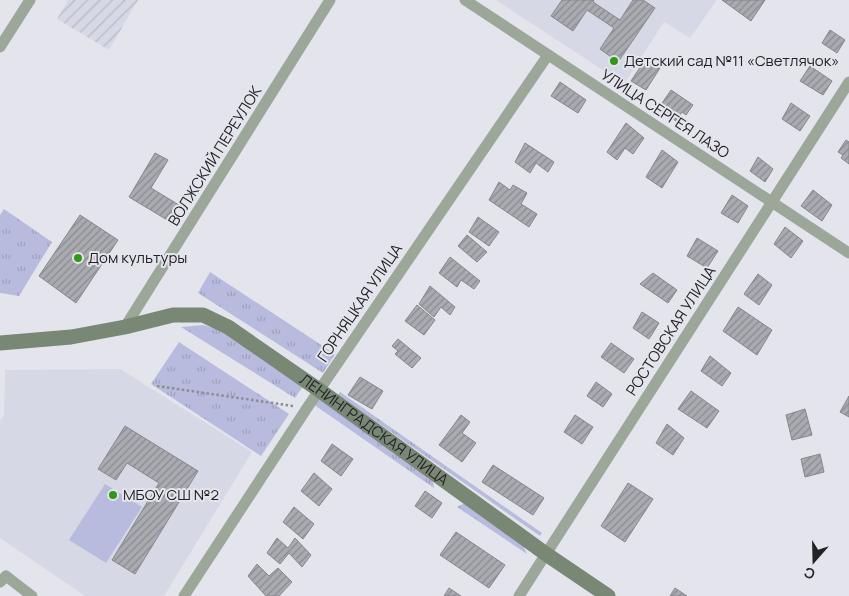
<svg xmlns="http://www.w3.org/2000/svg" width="849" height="596" viewBox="0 0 849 596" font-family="Manrope,sans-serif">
	<defs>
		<pattern id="industrial-furrows" width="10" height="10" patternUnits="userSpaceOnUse" patternTransform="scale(1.25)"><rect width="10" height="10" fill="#d7d8e6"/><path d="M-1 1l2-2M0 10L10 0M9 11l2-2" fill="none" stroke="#b8b9c5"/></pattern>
		<pattern id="grass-tufts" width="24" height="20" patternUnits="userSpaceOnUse" patternTransform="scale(1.25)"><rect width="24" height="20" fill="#b8bbdd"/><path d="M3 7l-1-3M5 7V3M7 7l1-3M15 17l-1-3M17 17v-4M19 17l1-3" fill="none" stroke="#9ea0be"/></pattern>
		<pattern id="building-hatch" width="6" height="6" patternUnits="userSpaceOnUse" patternTransform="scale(1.25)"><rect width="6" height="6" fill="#aaabb1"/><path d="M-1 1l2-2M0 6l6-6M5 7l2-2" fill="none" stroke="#8a8b90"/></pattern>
	</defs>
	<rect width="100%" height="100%" fill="#e4e5ec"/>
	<g fill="#d7d8e6">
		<polygon points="496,0 717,0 690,38 664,22 624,84"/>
		<polygon points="120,369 252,452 164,596 85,596 0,538 0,421 4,415 5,370"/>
	</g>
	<polygon fill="url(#industrial-furrows)" points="68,0 138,0 109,50 57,19"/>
	<g fill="url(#grass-tufts)">
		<polygon points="4,209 52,242 19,296 0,293 0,215"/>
		<polygon points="210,272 335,354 323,373 198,293"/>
		<polygon points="203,325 221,330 304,385 295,398 181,327"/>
		<polygon points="179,342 289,414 261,456 151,384"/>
		<polygon points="340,392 542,533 540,536 338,395"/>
		<polygon points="320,397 432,474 434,488 313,404"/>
		<polygon points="469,501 521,541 527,554 457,507"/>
	</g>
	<polygon fill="#b8bbdd" points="105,484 142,507 106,563 69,540"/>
	<g fill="url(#building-hatch)" stroke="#86878d">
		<polygon points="562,0 594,0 593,2 620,20 633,0 643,0 655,8 618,62 600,49 614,28 587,10 573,31 551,16"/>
		<polygon points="722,0 765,0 751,21"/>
		<polygon points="830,30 845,40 837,53 822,43"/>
		<polygon points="646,58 660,68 646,90 631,81"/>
		<polygon points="810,66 832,81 823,95 800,81"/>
		<polygon points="560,82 586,100 578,113 551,96"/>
		<polygon points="671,90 693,105 686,115 682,112 676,121 658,109"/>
		<polygon points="791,103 810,116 800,131 782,119"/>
		<polygon points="626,123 644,138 633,154 625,148 617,160 607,152"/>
		<polygon points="846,140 849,142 849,164 841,158 843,155 838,152"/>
		<polygon points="525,143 554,162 548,172 536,163 530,173 515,162"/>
		<polygon points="662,150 678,162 662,188 646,177"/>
		<polygon points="155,153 168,160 151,188 179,205 169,221 129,197"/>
		<polygon points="758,157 773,169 765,182 750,171"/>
		<polygon points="499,182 510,190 513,185 527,193 521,204 537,214 529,227 489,200"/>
		<polygon points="813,190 832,205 822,221 801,206"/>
		<polygon points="732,195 748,206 738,223 721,213"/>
		<polygon points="80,215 118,240 76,303 39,276"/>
		<polygon points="478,217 499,232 489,246 469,232"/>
		<polygon points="785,227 803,241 791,258 774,244"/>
		<polygon points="467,235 487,252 477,262 458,246"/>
		<polygon points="697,238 718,251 707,268 687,256"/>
		<polygon points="450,257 480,281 474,289 461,280 457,287 439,273"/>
		<polygon points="653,273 677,290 668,303 640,284"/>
		<polygon points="758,274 772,285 759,305 744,294"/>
		<polygon points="430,286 455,307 450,315 441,307 434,317 419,304"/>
		<polygon points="417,305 435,320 424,335 405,321"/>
		<polygon points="738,307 772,330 757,355 723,331"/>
		<polygon points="642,312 659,323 649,339 633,328"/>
		<polygon points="398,339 421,358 412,368 395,354 398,351 392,346"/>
		<polygon points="611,343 634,359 624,373 601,357"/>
		<polygon points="710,356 731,373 722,386 701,371"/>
		<polygon points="360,377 383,391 372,409 348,395"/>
		<polygon points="596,382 612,394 603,407 587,396"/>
		<polygon points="691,391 719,411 707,428 678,409"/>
		<polygon points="849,396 849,417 840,412"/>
		<polygon points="805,409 812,435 792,440 786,415"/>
		<polygon points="461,415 470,422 462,433 476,443 462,462 439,445"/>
		<polygon points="575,415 593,427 582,444 564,432"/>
		<polygon points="667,424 684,438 673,455 656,443"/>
		<polygon points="125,426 198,471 135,574 112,560 159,483 127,463 116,480 98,469"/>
		<polygon points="332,444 353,459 341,476 321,461"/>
		<polygon points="820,454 824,472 805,477 801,459"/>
		<polygon points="493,465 544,498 533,515 482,482"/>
		<polygon points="314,473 332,489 319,506 301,491"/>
		<polygon points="628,483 653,499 625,542 601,526"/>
		<polygon points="425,491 442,503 432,518 415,506"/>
		<polygon points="294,507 314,524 303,539 283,522"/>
		<polygon points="456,532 505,565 489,588 440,555"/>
		<polygon points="277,538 288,548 295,538 311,555 302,567 289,553 280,564 267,553"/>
		<polygon points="257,564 269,576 278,568 292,582 279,596 266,596 248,576"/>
		<polygon points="449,588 461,596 444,596"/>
		<polygon points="675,588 687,596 670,596"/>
	</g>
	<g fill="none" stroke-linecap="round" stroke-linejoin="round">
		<polyline stroke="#8c8d92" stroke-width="2.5" stroke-dasharray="2.5 2.5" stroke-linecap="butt" points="157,386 293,406"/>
		<g stroke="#9ca79a" stroke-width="11">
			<polyline points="465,0 849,253"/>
			<polyline points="0,47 30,0"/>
			<polyline points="125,327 330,0"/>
			<polyline points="0,582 6,576 32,596"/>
			<polyline points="184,596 307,408 548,55"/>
			<polyline points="519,596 849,82"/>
		</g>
		<path stroke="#788875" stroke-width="15" id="s1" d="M0 343 71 337 125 327 173 315H203L228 327 319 390 546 554 608 596"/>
	</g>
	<g fill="#32961b" stroke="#e4e5ec" stroke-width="2">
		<circle cx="614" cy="61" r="5"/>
		<circle cx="78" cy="258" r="5"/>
		<circle cx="113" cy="495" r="5"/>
	</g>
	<g text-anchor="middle" stroke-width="4" stroke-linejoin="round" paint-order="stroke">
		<g font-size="15" fill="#232326" stroke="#e4e5ec" text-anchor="start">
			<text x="624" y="66">Детский сад №11 «Светлячок»</text>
			<text x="88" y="263">Дом культуры</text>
			<text x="123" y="500">МБОУ СШ №2</text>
		</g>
		<g font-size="15" fill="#232326" stroke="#e4e5ec">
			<text transform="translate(665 114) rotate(33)" y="5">УЛИЦА СЕРГЕЯ ЛАЗО</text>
			<text transform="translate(215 156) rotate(-58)" y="5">ВОЛЖСКИЙ ПЕРЕУЛОК</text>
			<text transform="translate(360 303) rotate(-56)" y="5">ГОРНЯЦКАЯ УЛИЦА</text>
			<text transform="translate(671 331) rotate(-57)" y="5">РОСТОВСКАЯ УЛИЦА</text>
			<text dy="5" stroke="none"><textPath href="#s1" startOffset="412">ЛЕНИНГРАДСКАЯ УЛИЦА</textPath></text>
		</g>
	</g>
	<g transform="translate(814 561) rotate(200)" stroke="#e4e5ec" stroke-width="4" paint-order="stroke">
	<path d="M0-4L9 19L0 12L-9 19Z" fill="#232326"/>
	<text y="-8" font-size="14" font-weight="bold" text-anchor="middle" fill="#232326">С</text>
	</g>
</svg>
